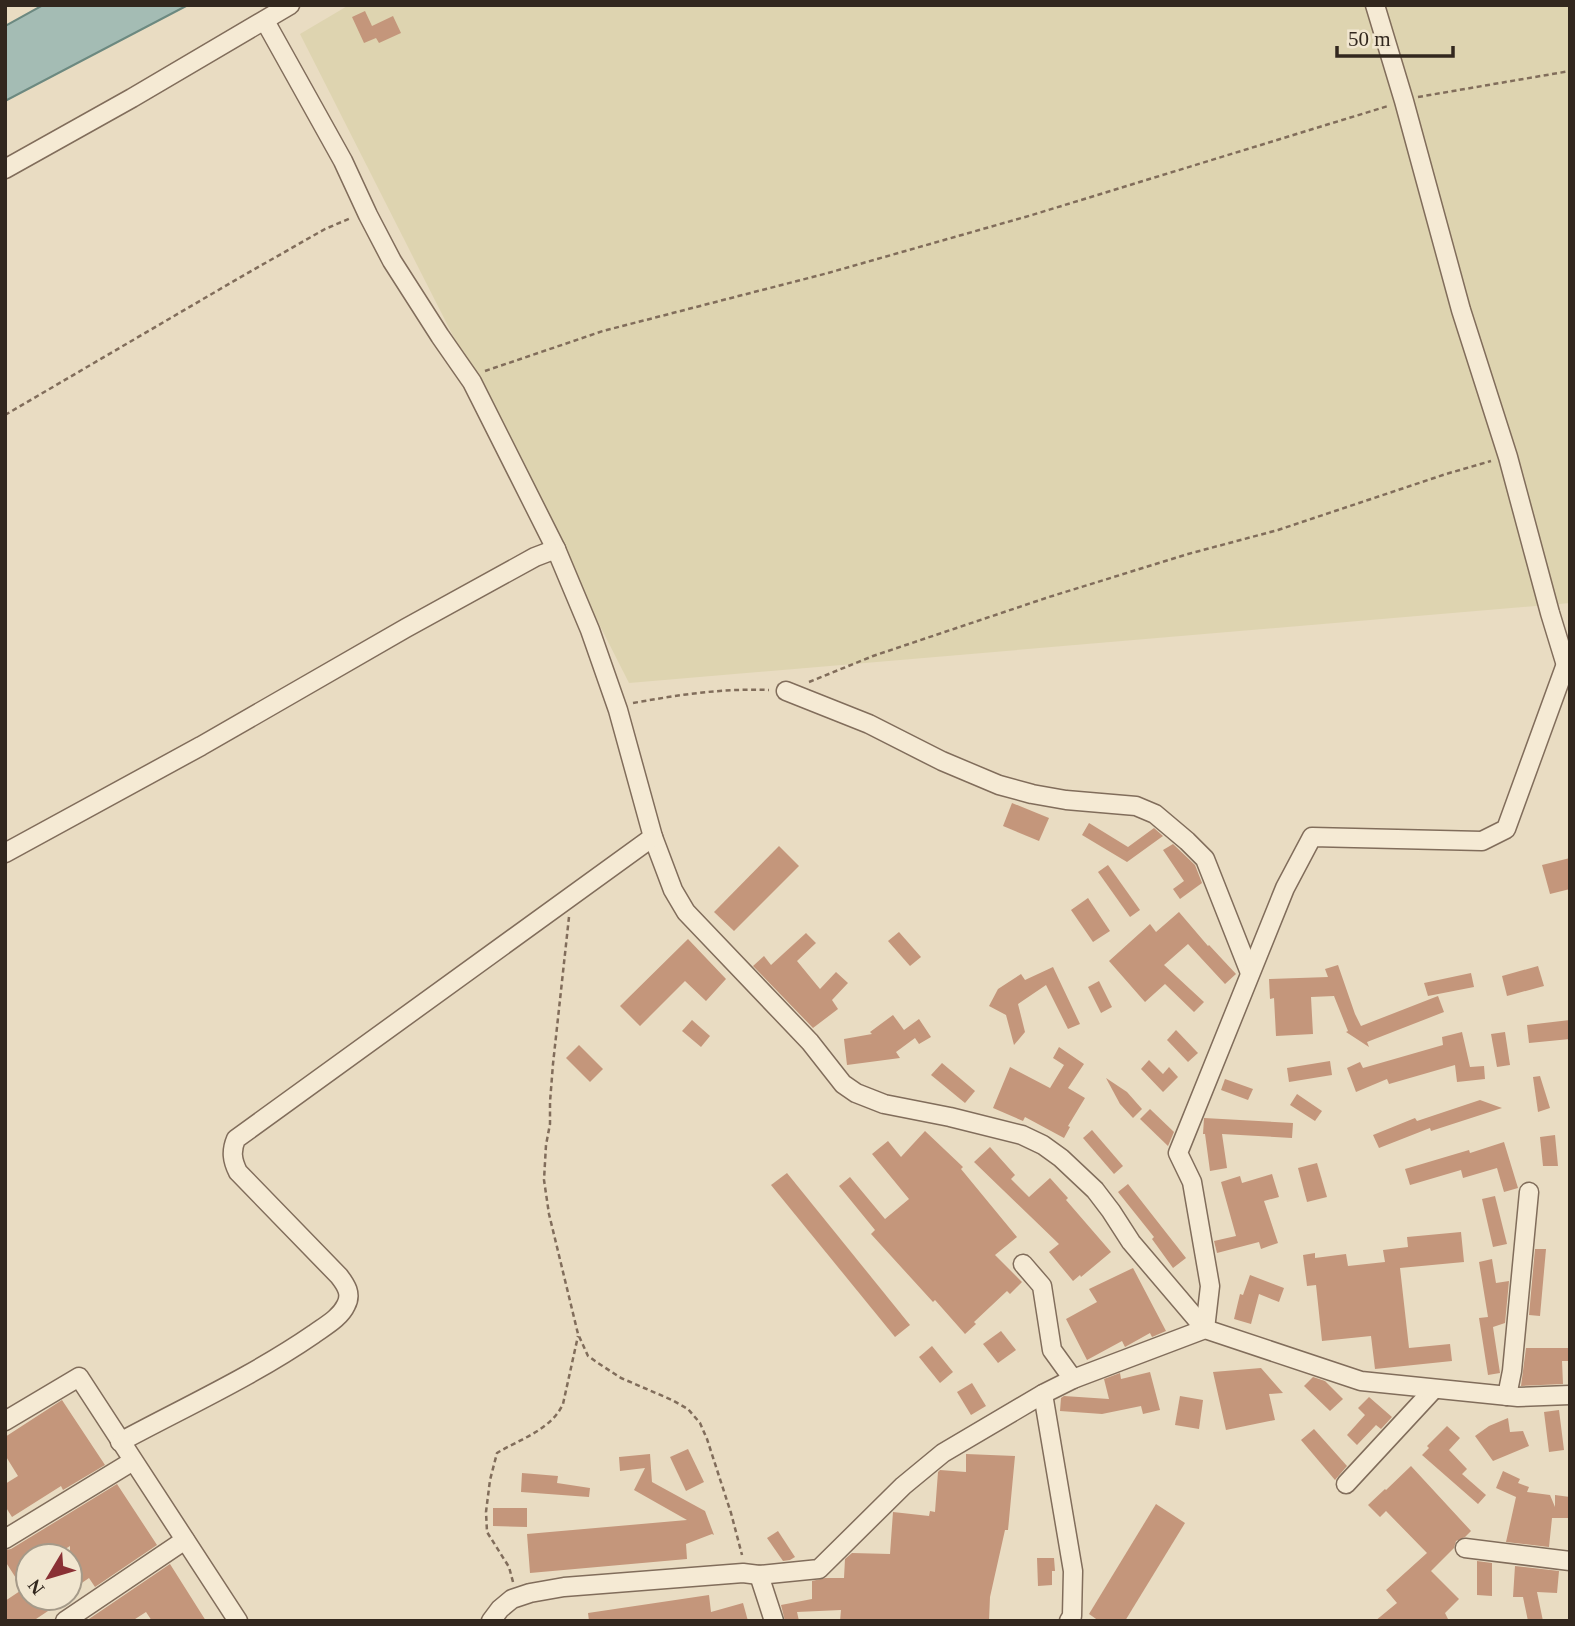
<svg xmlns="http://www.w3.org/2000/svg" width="1575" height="1626" viewBox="0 0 1575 1626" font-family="'Times New Roman',serif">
	<rect width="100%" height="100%" fill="#e9dcc2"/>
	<polygon fill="#ded4b0" points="349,5 1570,5 1570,603 629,683 300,34"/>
	<polygon fill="#a4bcb4" stroke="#6c8980" stroke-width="2" points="43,5 188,5 5,101 5,26"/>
	<g fill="#c4967b">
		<polygon points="365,11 372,26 393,16 401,33 379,43 376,38 364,43 352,17"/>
		<polygon points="1012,803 1049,818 1039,841 1003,826"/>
		<polygon points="1089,823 1128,847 1154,828 1163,836 1127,862 1082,835"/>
		<polygon points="1173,844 1195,865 1202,883 1180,899 1173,889 1184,881 1163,850"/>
		<polygon points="779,846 799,866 734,931 714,912"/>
		<polygon points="1570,858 1570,889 1550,894 1542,865"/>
		<polygon points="1108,865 1140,910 1130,917 1098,872"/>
		<polygon points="1088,898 1110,931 1093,942 1071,910"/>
		<polygon points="1179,912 1208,946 1209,945 1236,974 1225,984 1188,944 1164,965 1204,1002 1194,1012 1165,984 1145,1002 1109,961 1150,924 1156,932"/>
		<polygon points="899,932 921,957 910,966 888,941"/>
		<polygon points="806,933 816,943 797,961 820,989 836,972 848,983 832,1000 838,1009 813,1028 753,966 764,956 771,965"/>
		<polygon points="688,939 726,979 706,1001 685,981 640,1026 620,1006"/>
		<polygon points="1338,965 1355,1014 1361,1026 1438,996 1444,1012 1367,1042 1369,1047 1346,1032 1348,1031 1334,996 1311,997 1313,1034 1276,1036 1274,998 1270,999 1269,979 1328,977 1325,969"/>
		<polygon points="1538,966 1544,986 1507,996 1502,976"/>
		<polygon points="1053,967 1080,1024 1068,1029 1046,985 1018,1004 1025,1032 1014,1045 1006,1015 989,1006 998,989 1021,974 1025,980"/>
		<polygon points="1471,973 1474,987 1428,996 1424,983"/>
		<polygon points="1099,981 1112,1007 1101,1013 1088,987"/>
		<polygon points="893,1015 904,1030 919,1019 931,1037 919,1044 915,1038 896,1052 900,1058 847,1065 844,1039 872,1034 870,1032"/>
		<polygon points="692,1020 710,1036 701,1047 682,1031"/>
		<polygon points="1570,1020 1570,1039 1529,1043 1527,1025"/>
		<polygon points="1176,1030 1198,1053 1188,1062 1167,1040"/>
		<polygon points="1462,1032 1470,1067 1484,1066 1485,1079 1457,1082 1455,1065 1389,1084 1387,1079 1356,1092 1347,1068 1360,1062 1363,1068 1443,1045 1442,1037"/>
		<polygon points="1505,1032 1510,1065 1497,1067 1491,1034"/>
		<polygon points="579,1045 603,1069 590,1082 566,1058"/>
		<polygon points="1059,1047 1084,1064 1068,1088 1085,1098 1068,1126 1070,1127 1064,1138 1025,1117 1023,1121 993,1108 1010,1067 1050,1088 1064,1065 1053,1058"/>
		<polygon points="1149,1060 1163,1074 1169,1067 1178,1077 1163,1092 1141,1069"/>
		<polygon points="1330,1061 1332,1075 1289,1082 1287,1068"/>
		<polygon points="942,1063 975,1091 965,1103 931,1075"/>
		<polygon points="1540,1076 1550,1108 1538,1112 1533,1077"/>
		<polygon points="1106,1078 1127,1092 1142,1109 1133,1118 1120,1104"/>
		<polygon points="1225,1079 1253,1089 1248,1100 1221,1090"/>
		<polygon points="1297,1094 1322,1111 1315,1121 1290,1105"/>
		<polygon points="1480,1100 1502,1108 1431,1131 1430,1128 1379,1148 1373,1135 1415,1118 1417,1121"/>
		<polygon points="1150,1109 1174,1132 1168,1146 1140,1119"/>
		<polygon points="1204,1118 1293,1123 1292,1138 1222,1134 1227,1168 1210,1171 1205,1134 1203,1134"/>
		<polygon points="1092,1130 1123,1166 1114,1174 1083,1138"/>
		<polygon points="925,1131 963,1167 961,1169 1017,1237 995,1255 1022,1282 1010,1294 1007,1291 974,1322 976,1324 965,1334 935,1300 933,1302 871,1234 875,1230 839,1186 850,1177 885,1219 909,1199 872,1154 888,1141 901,1157"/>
		<polygon points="1555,1135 1558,1166 1543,1166 1540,1137"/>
		<polygon points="1504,1142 1518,1188 1504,1192 1497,1168 1463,1178 1461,1170 1410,1185 1405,1169 1469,1150 1470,1153"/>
		<polygon points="990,1147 1015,1175 1011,1179 1029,1197 1050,1178 1068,1198 1066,1200 1111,1252 1081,1277 1080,1275 1073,1281 1049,1252 1059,1244 974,1162"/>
		<polygon points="1317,1163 1327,1197 1307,1202 1298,1168"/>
		<polygon points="787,1173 910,1325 895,1337 771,1185"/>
		<polygon points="1272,1174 1279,1197 1264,1201 1278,1243 1261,1249 1259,1242 1217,1253 1214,1241 1236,1236 1221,1182 1240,1176 1242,1183"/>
		<polygon points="1128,1184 1186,1258 1173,1268 1152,1239 1154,1237 1118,1192"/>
		<polygon points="1495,1196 1507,1244 1493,1247 1482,1199"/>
		<polygon points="1461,1232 1464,1262 1400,1268 1409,1348 1450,1344 1452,1361 1375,1369 1371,1336 1322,1341 1316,1285 1307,1286 1303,1255 1315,1253 1315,1258 1346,1254 1348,1266 1385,1262 1383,1250 1408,1247 1407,1237"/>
		<polygon points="1535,1249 1546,1249 1540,1316 1529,1315"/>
		<polygon points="1492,1259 1496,1283 1509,1281 1505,1323 1493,1327 1500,1373 1488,1375 1479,1318 1488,1317 1479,1262"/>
		<polygon points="1133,1268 1166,1331 1152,1337 1150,1333 1125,1347 1122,1341 1087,1360 1066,1319 1097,1302 1089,1289"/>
		<polygon points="1250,1275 1284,1288 1279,1302 1259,1294 1251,1324 1234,1319 1240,1294 1243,1295"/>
		<polygon points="1001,1331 1016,1350 998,1363 983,1344"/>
		<polygon points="932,1346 953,1372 940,1383 919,1357"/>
		<polygon points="1526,1348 1570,1348 1570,1361 1562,1361 1563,1384 1521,1386"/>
		<polygon points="1261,1368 1283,1393 1269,1394 1275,1420 1226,1430 1213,1372"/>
		<polygon points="1150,1372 1160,1410 1143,1414 1141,1406 1102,1414 1060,1411 1061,1398 1064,1396 1109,1399 1104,1379 1120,1373 1121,1379"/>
		<polygon points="1313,1377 1325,1381 1343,1399 1330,1411 1304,1386"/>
		<polygon points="972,1383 986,1406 971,1415 957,1392"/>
		<polygon points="1180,1396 1203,1400 1199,1429 1175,1425"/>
		<polygon points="1369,1397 1392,1417 1381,1429 1376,1425 1357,1445 1347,1435 1365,1415 1358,1408"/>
		<polygon points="62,1400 105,1465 63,1490 61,1486 12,1517 5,1506 5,1484 18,1476 5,1455 5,1437"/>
		<polygon points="1559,1410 1564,1450 1549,1452 1544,1412"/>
		<polygon points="1508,1418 1510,1432 1523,1431 1529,1446 1493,1461 1475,1436 1489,1426"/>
		<polygon points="1447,1426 1460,1438 1449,1450 1467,1469 1462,1474 1486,1495 1478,1504 1422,1455 1429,1448 1427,1446"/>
		<polygon points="1314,1429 1347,1466 1335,1480 1301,1440"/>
		<polygon points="688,1449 704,1482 686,1491 670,1457"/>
		<polygon points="650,1454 652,1482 705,1511 714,1535 712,1534 686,1544 687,1559 530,1573 527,1534 687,1520 634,1490 645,1468 620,1471 619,1457"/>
		<polygon points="966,1454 1015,1456 1008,1530 1005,1530 990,1597 989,1621 840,1621 841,1610 797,1612 799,1621 785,1621 781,1605 812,1599 812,1581 825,1578 844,1578 845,1559 852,1553 890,1554 893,1512 929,1516 930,1511 935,1512 938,1472 940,1470 966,1472"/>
		<polygon points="1411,1466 1471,1531 1465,1537 1456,1541 1454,1548 1431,1571 1459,1599 1445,1613 1449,1621 1375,1621 1397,1603 1386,1590 1427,1553 1386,1511 1380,1517 1368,1505 1385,1489 1386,1490"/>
		<polygon points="1503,1471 1520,1479 1518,1483 1529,1487 1527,1492 1550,1495 1555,1507 1555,1495 1570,1497 1570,1518 1552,1518 1549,1547 1506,1542 1516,1497 1496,1488"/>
		<polygon points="522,1473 558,1476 557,1483 590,1488 589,1497 521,1492"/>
		<polygon points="117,1484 157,1545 95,1587 89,1578 70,1591 70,1546 54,1556 28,1556 28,1598 48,1598 54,1607 33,1621 5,1621 5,1601 23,1589 5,1561 5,1550 11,1549"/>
		<polygon points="1156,1504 1185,1523 1125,1621 1099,1621 1089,1614"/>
		<polygon points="493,1508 527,1508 527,1527 493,1526"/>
		<polygon points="778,1531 795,1557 790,1560 783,1561 767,1538"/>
		<polygon points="1037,1558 1054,1558 1055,1571 1052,1571 1052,1585 1038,1586"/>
		<polygon points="1477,1561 1492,1563 1492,1596 1477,1595"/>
		<polygon points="170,1564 206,1621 152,1621 146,1612 132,1621 86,1621"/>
		<polygon points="1515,1566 1559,1571 1557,1593 1537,1592 1543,1621 1528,1621 1523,1597 1513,1597"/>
		<polygon points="709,1595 711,1612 743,1603 748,1621 589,1621 588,1613"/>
	</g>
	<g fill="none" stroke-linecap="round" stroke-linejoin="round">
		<g stroke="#816d5b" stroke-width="21">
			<g id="street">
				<polyline points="1375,5 1404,101 1461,310 1508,457 1550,613 1569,675"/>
				<polyline points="265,21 343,161 368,215 392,261 440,336 472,382 556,549 590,630 618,710 653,837 673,890 686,912 810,1042 843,1084 856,1093 884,1104 950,1117 1022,1135 1043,1145 1061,1158 1095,1190 1111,1211 1131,1242 1205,1329"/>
				<polyline points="5,169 132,98 290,5"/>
				<polyline points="786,691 869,724 942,761 999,785 1032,794 1066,800 1136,806 1155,814 1187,841 1205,859 1250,973"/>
				<polyline points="5,853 201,746 406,628 535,557 556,549"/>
				<polyline points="1023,1264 1042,1286 1052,1350 1073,1379"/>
				<polyline points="1205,1329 1210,1286 1192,1182 1178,1153 1285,888 1312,837 1482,841 1506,829 1566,664"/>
				<polyline points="1043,1394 1073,1571 1072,1616 1069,1621"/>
				<polyline points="1507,1396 1512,1371 1529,1192"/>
				<polyline points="5,1421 79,1377 238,1621"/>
				<path d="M120 1442C185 1407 253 1376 314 1334 325 1326 340 1318 346 1305 352 1294 346 1285 339 1276L238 1172C232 1160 231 1151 236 1139L653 837"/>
				<polyline points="1346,1484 1434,1389"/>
				<polyline points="5,1539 133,1461"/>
				<polyline points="1465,1548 1570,1561"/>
				<polyline points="759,1575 774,1621"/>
				<polyline points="65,1621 185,1540"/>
				<polyline points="491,1621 500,1609 512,1599 530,1593 564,1587 743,1573 759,1575 819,1569 903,1486 943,1453 1043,1394 1073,1379 1205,1329 1361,1381 1518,1397 1570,1395"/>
			</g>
		</g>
		<g stroke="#816d5b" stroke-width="2.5" stroke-dasharray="5 3.5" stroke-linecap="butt">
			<polyline points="1418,97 1570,71"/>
			<polyline points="485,371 603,331 828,273 1032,215 1388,106"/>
			<polyline points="5,415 239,278 325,229 351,218"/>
			<polyline points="809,682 873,656 1049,597 1188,554 1278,530 1446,474 1491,461"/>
			<path d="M633 703C678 695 722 688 769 690"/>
			<polyline points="569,917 553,1064 550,1102 550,1124 546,1145 544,1180 549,1214 578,1334 588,1356 598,1363 621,1378 672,1400 688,1409 700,1423 707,1439 731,1513 742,1555"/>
			<path d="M513 1582 509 1567 487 1532 486 1512 490 1480 497 1453C520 1439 551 1430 563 1404L578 1336"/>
		</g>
		<use href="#street" stroke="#f5ead4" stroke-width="18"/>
	</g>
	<rect width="1575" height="1626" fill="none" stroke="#32271e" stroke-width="14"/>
	<g transform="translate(49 1577) rotate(232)"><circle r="33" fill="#f1e6d0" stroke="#a59a89" stroke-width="2"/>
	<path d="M0-5L12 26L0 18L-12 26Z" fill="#8a3135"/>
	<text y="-10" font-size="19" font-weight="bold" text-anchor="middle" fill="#32271e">N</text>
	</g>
	<path d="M1337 46v10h116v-10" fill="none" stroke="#32271e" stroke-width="3.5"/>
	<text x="1348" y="46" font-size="21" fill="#32271e" stroke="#f1e6d0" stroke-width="5" paint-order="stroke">50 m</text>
</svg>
